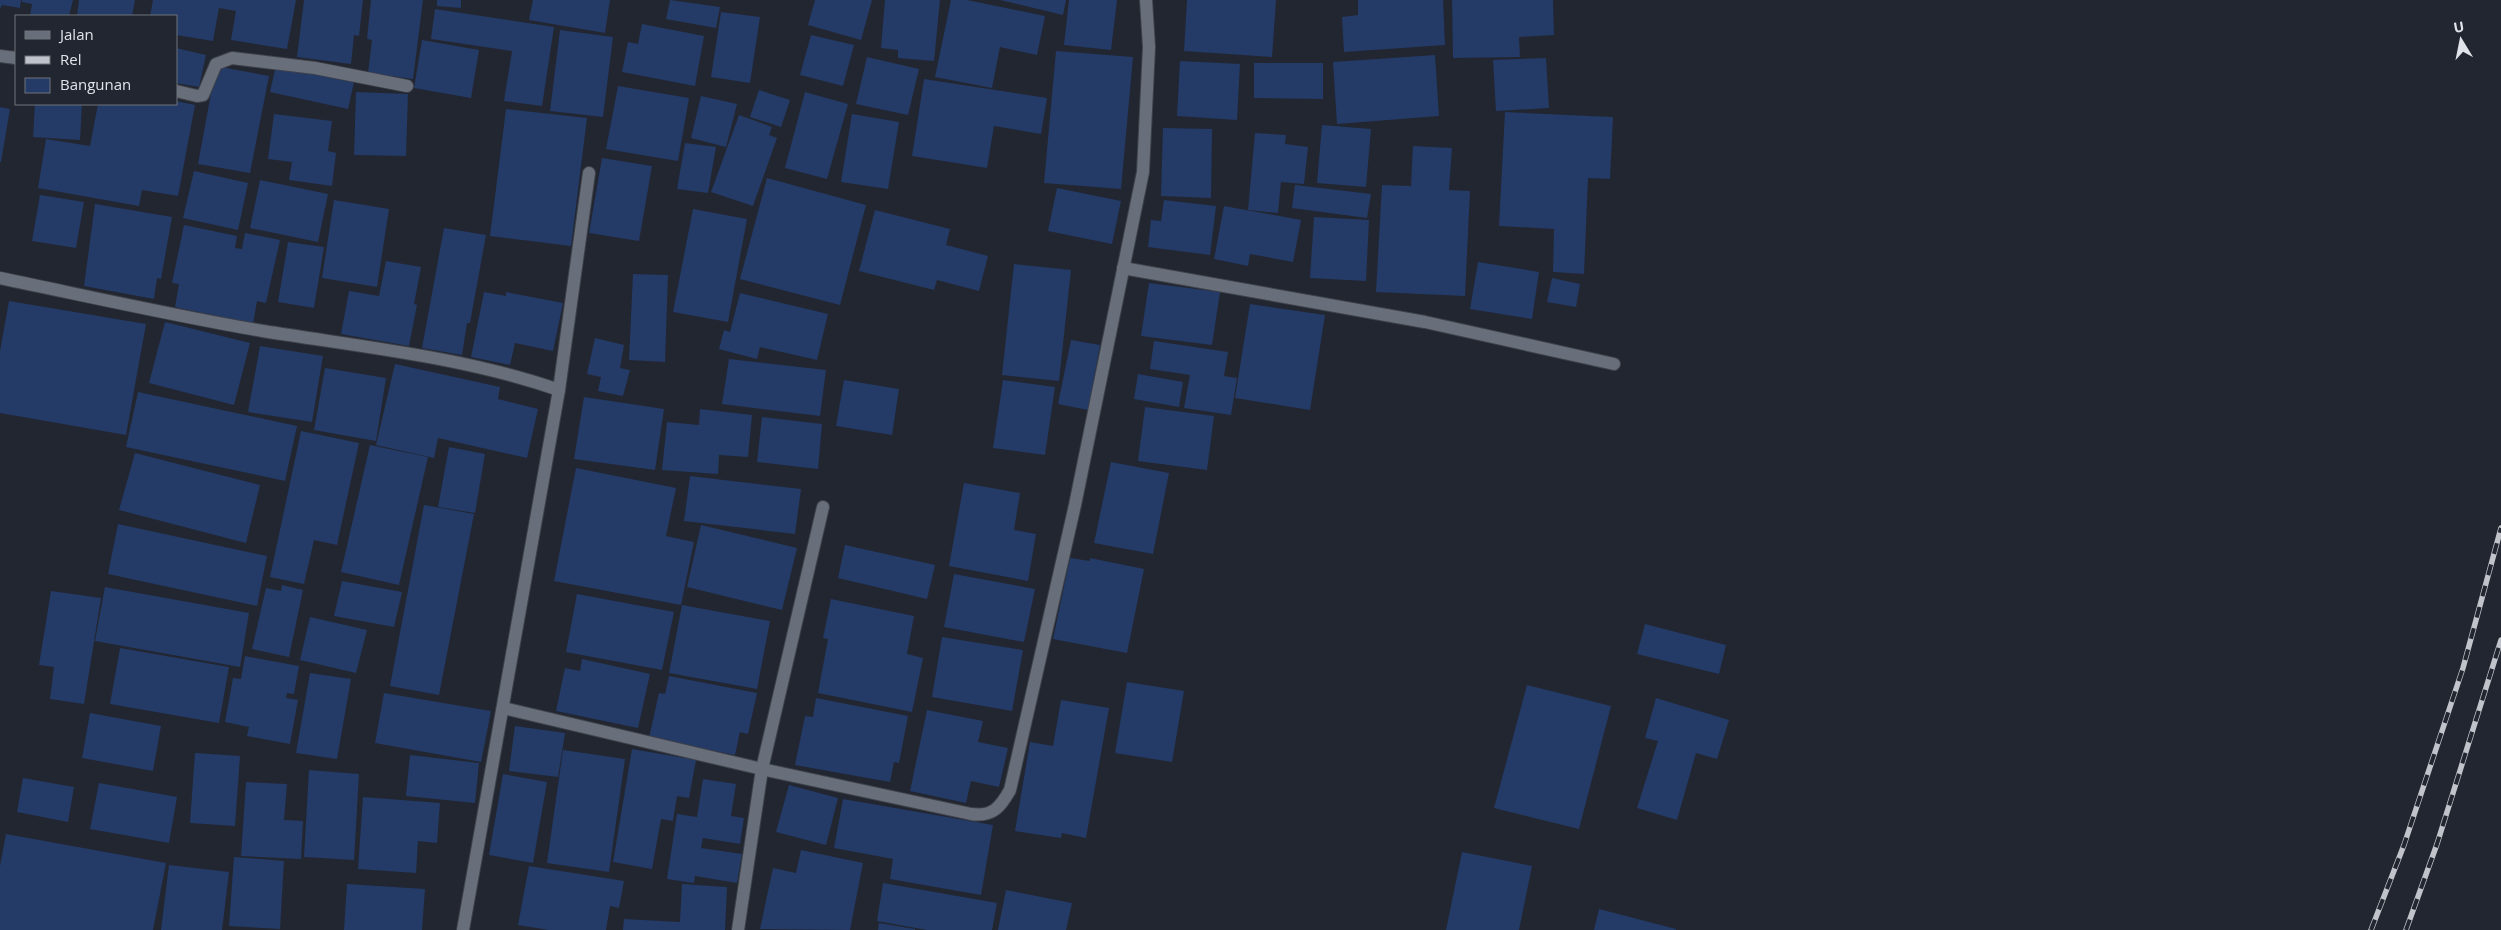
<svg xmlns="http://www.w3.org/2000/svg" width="2501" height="930" viewBox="0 0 2501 930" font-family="'Open Sans',sans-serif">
	<rect width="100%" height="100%" fill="#222630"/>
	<g fill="#243a67">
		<polygon points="0,0 21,0 20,8 2,5 0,9"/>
		<polygon points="22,0 73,0 69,16 30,16 32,4 22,2"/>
		<polygon points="79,0 135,0 132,16 77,16"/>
		<polygon points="153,0 296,0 287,49 231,40 236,11 219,8 213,41 176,35 176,16 150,16"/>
		<polygon points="304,0 363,0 359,36 354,35 351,64 297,57"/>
		<polygon points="371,0 423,0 413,79 368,73 372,40 367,39"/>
		<polygon points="437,0 461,0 461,8 437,6"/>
		<polygon points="533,0 610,0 605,33 529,20"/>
		<polygon points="670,0 720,7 716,28 666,19"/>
		<polygon points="815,0 872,0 861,40 808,25"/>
		<polygon points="885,0 940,0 934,61 898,58 898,50 881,48"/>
		<polygon points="951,0 967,0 1045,16 1037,55 1000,47 992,88 935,77"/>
		<polygon points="1000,0 1066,0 1063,15"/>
		<polygon points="1069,0 1117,0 1111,50 1064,45"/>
		<polygon points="1187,0 1276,0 1272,57 1184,51"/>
		<polygon points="1358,0 1443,0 1445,45 1344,52 1342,17 1358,15"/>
		<polygon points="1452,0 1553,0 1554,35 1519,37 1520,57 1453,58"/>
		<polygon points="435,9 554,27 542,106 504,101 512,51 431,39"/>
		<polygon points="721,12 760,17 750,83 711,77"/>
		<polygon points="642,24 704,36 695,86 622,72 628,42 638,44"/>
		<polygon points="560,30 613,37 603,117 550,111"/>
		<polygon points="811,35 854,45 843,86 800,75"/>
		<polygon points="422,40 479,50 471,98 414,88"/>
		<polygon points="176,48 206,55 199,87 176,83"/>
		<polygon points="1056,51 1133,57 1121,189 1044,183"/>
		<polygon points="1435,55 1439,116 1337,124 1333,62"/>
		<polygon points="867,57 919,69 908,115 856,104"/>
		<polygon points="1546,58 1549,108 1496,111 1493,60"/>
		<polygon points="1180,61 1240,64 1237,120 1177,116"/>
		<polygon points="1254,63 1323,63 1323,99 1254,98"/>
		<polygon points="276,65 354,82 348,109 270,92"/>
		<polygon points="216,66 269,76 250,173 198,164"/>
		<polygon points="924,79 1047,98 1041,134 994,126 987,168 912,156"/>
		<polygon points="618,86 689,98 678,161 606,149"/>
		<polygon points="759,90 790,100 781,127 750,117"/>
		<polygon points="356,92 408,94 406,156 354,155"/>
		<polygon points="805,92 848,104 827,179 785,168"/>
		<polygon points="701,96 737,104 726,147 691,138"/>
		<polygon points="176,101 195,105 178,196 142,190 139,206 38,188 46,139 90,146 98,104 176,104"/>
		<polygon points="35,104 82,104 80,140 33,137"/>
		<polygon points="0,107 10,109 1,162 0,162"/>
		<polygon points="506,109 587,118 571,246 490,236"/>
		<polygon points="1505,112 1613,117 1610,179 1588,178 1584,274 1553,272 1554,229 1499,226"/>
		<polygon points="274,114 332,121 328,151 336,153 332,186 289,180 292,162 268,159"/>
		<polygon points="852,114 899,122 888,189 841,182"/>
		<polygon points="739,115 772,127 769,135 777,138 753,206 711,192"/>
		<polygon points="1322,125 1371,129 1366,187 1317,183"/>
		<polygon points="1163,128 1212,129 1211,198 1161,196"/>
		<polygon points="1255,133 1286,135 1285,144 1308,147 1304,184 1281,182 1278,213 1248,210"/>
		<polygon points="685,143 716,147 708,193 677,189"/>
		<polygon points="1413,146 1452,148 1449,190 1470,191 1465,296 1376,292 1382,185 1411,186"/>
		<polygon points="602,158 652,166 639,241 589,233"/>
		<polygon points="194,171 248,183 238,230 183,218"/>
		<polygon points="767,178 866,205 840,305 740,279"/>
		<polygon points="260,180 328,194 318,242 250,228"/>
		<polygon points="1295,185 1371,194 1367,218 1292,208"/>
		<polygon points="1057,188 1121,201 1112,244 1048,231"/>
		<polygon points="40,195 84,202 76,248 32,241"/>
		<polygon points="334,200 389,209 377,287 322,278"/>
		<polygon points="1164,200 1216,206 1210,255 1148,247 1151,220 1161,221"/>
		<polygon points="95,204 172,217 161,279 157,278 154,299 84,286"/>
		<polygon points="1224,206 1301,220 1293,262 1250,254 1248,266 1214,259"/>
		<polygon points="693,209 747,219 728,322 673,312"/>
		<polygon points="875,210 950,229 946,245 988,256 979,291 937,280 934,290 859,271"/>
		<polygon points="1314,217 1369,220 1366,281 1310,278"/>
		<polygon points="184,225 237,236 235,248 242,249 245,233 280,240 266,303 257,301 253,324 175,307 179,284 172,283"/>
		<polygon points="444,228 486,235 470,323 467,323 462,355 422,348"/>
		<polygon points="288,242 324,247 314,308 278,302"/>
		<polygon points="386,261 421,267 414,304 417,305 409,346 341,334 349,291 379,296"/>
		<polygon points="1478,262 1539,272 1532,319 1470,309"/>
		<polygon points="1014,264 1071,270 1059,381 1002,375"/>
		<polygon points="633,274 668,275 665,362 629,360"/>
		<polygon points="1552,278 1580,284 1576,307 1547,302"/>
		<polygon points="1149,283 1220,292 1212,345 1141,336"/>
		<polygon points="484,292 506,296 506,292 563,303 553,351 515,343 510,365 471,357"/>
		<polygon points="740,293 828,314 817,360 760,347 757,359 719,349 724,330 730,332"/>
		<polygon points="9,301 146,324 126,435 0,413 0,351"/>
		<polygon points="1250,304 1325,315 1310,410 1235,398"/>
		<polygon points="165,322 250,343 234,405 149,383"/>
		<polygon points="595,338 624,345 620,368 630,370 623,396 598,391 601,377 587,374"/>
		<polygon points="1071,340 1100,345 1088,410 1058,404"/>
		<polygon points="1154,341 1228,352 1224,376 1237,378 1231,415 1184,408 1190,375 1150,369"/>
		<polygon points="260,346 323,356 312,422 248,412"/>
		<polygon points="729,359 826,370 820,416 722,404"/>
		<polygon points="395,364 500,387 498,399 538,409 527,458 438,438 434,458 376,445"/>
		<polygon points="325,368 386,378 376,441 314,430"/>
		<polygon points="1138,374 1183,382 1179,407 1134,399"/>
		<polygon points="844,380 899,389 892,435 836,426"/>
		<polygon points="1003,380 1055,387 1045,455 993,448"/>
		<polygon points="138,392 297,426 285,481 126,447"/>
		<polygon points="584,397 664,409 655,470 574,459"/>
		<polygon points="1145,407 1214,416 1207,470 1138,461"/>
		<polygon points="700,409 752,415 748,457 719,455 718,474 662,470 667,422 699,425"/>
		<polygon points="762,417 822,424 818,469 757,462"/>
		<polygon points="301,431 359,443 337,545 314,540 304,584 270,577"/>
		<polygon points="370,445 428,457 399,585 341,572"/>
		<polygon points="449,447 485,454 475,513 438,507"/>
		<polygon points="135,453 260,485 246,543 119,510"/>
		<polygon points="1111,462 1169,473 1153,554 1094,543"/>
		<polygon points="576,468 676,488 666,536 694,542 681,605 554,581"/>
		<polygon points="690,476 801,489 795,534 684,521"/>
		<polygon points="964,483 1020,493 1014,530 1036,534 1028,581 949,566"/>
		<polygon points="424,505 474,514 439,695 390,686"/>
		<polygon points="118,524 267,556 257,606 108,574"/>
		<polygon points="701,525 797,548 782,610 687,587"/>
		<polygon points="845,545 935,565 927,599 838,578"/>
		<polygon points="1070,558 1090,561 1090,558 1144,569 1127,653 1053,639"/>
		<polygon points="954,574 1035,589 1024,642 944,627"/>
		<polygon points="342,581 402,592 394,627 334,616"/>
		<polygon points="282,585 303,590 289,657 252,649 266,588 281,591"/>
		<polygon points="105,587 249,613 240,667 95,641"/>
		<polygon points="51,591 101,598 84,704 50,699 54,667 39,665"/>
		<polygon points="577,594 674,612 662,670 566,652"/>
		<polygon points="831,599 914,616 907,654 923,658 912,712 818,693 828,639 823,638"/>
		<polygon points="682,605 770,621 757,689 669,673"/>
		<polygon points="310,617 367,630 356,673 300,660"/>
		<polygon points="1645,624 1726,645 1719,674 1637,654"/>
		<polygon points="942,637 1023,650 1012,711 932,697"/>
		<polygon points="120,648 229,667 219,723 110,704"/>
		<polygon points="245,656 299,666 294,694 287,693 286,698 298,700 290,744 247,736 249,727 225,722 233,678 241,679"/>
		<polygon points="582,659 650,674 638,728 556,711 565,668 580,671"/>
		<polygon points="310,673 351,679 337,759 296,753"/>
		<polygon points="669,676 757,693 748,734 740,732 735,755 649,738 659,693 665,694"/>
		<polygon points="1127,682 1184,691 1172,762 1115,753"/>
		<polygon points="1527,685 1611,706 1579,829 1494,808"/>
		<polygon points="384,693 491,711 481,762 375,743"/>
		<polygon points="816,698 908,716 899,763 894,762 890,782 795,765 805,716 813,717"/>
		<polygon points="1656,698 1729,720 1717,759 1696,753 1677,820 1637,808 1658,741 1645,738"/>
		<polygon points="1061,700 1109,708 1086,838 1062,833 1061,838 1015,831 1030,742 1053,746"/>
		<polygon points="927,710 983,721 978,742 1008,748 999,787 971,781 966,803 910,791"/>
		<polygon points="90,713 161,726 153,771 82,758"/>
		<polygon points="515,726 565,733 558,777 509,771"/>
		<polygon points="632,749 696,760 689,798 677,796 673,821 661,819 652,869 613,862"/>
		<polygon points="563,750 625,759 609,872 547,863"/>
		<polygon points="195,753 240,756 235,826 190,823"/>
		<polygon points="410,755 479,763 475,803 406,796"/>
		<polygon points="309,770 359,774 354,860 304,857"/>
		<polygon points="503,774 547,782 533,863 489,855"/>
		<polygon points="23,778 74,787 68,822 17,812"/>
		<polygon points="703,779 736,784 731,816 744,818 740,844 703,838 701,848 742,854 737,883 695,876 694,883 667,879 677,814 697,817"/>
		<polygon points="246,782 287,784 284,820 303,821 301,859 241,856"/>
		<polygon points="99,783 177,797 169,843 90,829"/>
		<polygon points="789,785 838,798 826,845 776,832"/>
		<polygon points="363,797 440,803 437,843 418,841 416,873 358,869"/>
		<polygon points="843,799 993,825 981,895 890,879 893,859 834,848"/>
		<polygon points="6,834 166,863 153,930 0,930 0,866"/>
		<polygon points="801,850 863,863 850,930 760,929 773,868 796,873"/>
		<polygon points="1462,852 1532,866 1519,930 1446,930"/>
		<polygon points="234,857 284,861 280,929 229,926"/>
		<polygon points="169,865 229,872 222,930 161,930"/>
		<polygon points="529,866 624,881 619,908 610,906 606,930 549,930 518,925"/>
		<polygon points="883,883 997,903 992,930 927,930 877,921"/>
		<polygon points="347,884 425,889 422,930 344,930"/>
		<polygon points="682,884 727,887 725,930 623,930 624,919 680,922"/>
		<polygon points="1006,890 1072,903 1066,930 998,930"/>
		<polygon points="1599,909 1676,929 1676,930 1594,930"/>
		<polygon points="879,923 915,929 915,930 878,930"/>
	</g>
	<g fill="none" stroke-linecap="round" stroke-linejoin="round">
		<g stroke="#3e424a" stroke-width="14">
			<g id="street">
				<polyline points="0,56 16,58"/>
				<polyline points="176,91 197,96 203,95 216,64 232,58 315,68 407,86"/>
				<polyline points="1123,268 1425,322 1614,364"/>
				<path d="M0 278C87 296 175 316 263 331 362 347 464 357 559 390"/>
				<path d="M503 708 762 769 971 814C992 817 1000 808 1010 790L1075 505 1143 172 1149 47 1146 0"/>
				<polyline points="463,930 559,390 589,173"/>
				<polyline points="738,930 762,769 823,507"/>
			</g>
		</g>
		<use href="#street" stroke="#696f7a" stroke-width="12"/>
		<g stroke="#c0c3ca" stroke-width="5.5">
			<g id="rail">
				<polyline points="2371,930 2404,845 2463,668 2501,528"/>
				<polyline points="2406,930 2437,844 2501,640"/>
			</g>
		</g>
		<use href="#rail" stroke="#222630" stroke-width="4" stroke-dasharray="11" stroke-linecap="butt"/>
	</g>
	<rect x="15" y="15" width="162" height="90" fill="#222630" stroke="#6e727a"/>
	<rect x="25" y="31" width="25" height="8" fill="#696f7a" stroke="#6e727a"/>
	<text x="60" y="40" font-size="15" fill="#e0e3e9">Jalan</text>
	<rect x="25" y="56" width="25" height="8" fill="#c0c3ca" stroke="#6e727a"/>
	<text x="60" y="65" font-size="15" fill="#e0e3e9">Rel</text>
	<rect x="25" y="78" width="25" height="15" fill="#243a67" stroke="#6e727a"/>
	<text x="60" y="90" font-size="15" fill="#e0e3e9">Bangunan</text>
	<g transform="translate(2461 40) rotate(350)" stroke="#222630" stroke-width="4" paint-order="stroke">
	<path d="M0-4L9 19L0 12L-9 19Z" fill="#e0e3e9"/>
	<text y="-8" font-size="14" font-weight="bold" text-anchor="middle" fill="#e0e3e9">U</text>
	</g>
</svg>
